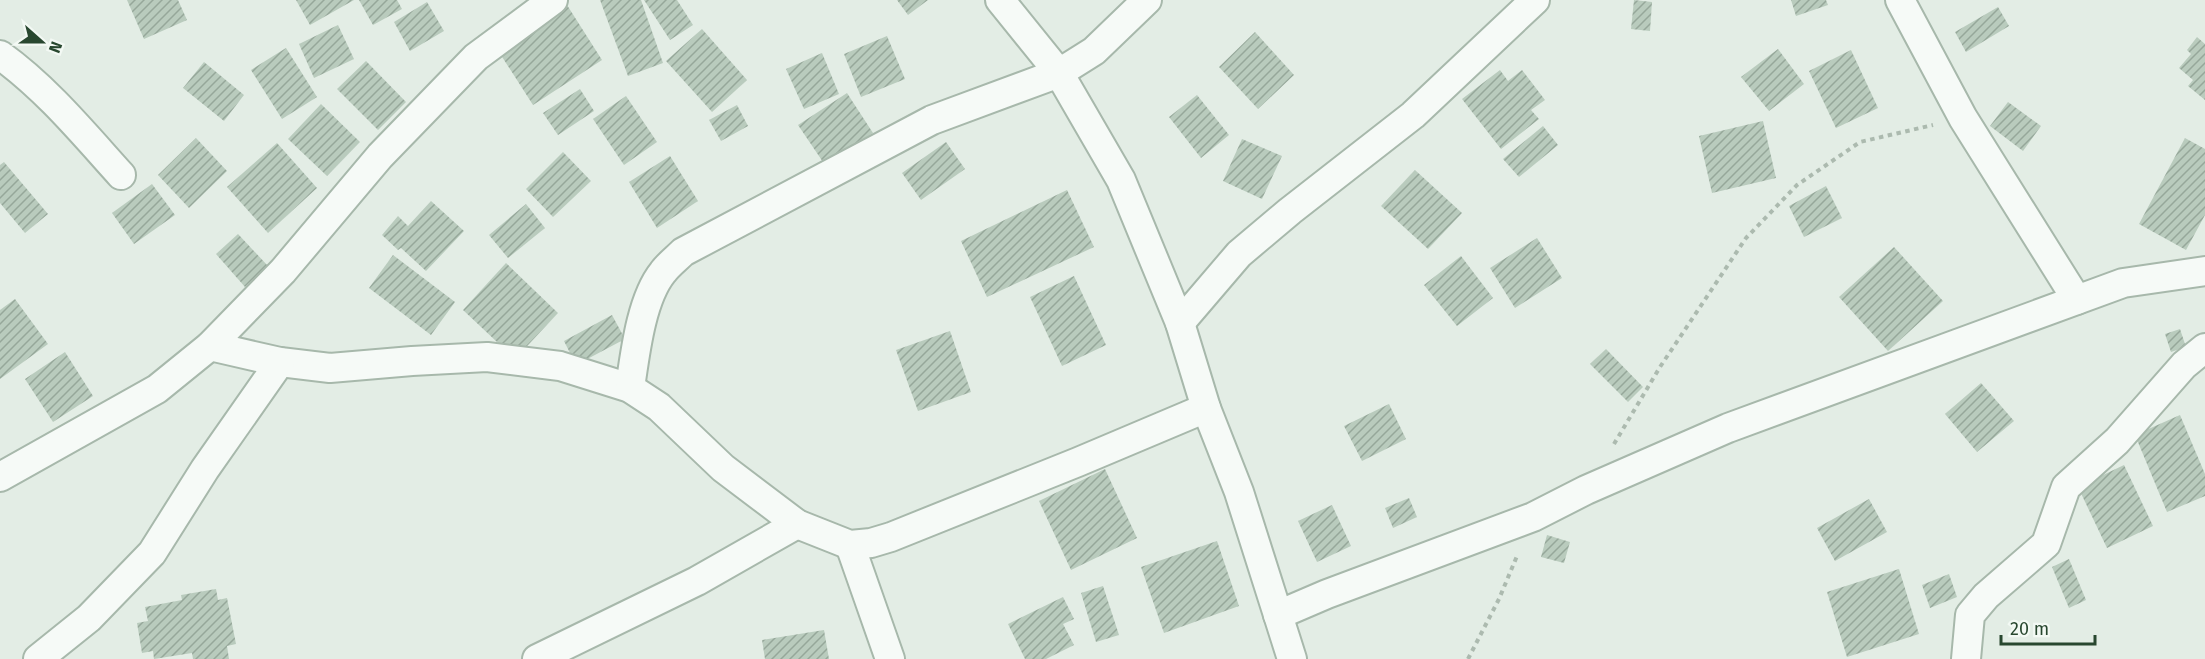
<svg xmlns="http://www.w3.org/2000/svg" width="2205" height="659" viewBox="0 0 2205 659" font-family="'Fira Sans',sans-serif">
	<defs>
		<pattern id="building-hatch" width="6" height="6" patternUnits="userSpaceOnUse" patternTransform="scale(1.5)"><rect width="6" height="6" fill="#b9cbbd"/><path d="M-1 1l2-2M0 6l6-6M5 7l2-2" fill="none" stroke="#96a79a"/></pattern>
	</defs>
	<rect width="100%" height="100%" fill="#e3ede5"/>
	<g fill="url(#building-hatch)">
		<polygon points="127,0 178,0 187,20 144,39"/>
		<polygon points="296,0 354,0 310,25"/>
		<polygon points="359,0 397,0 402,9 373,25"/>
		<polygon points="600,0 641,0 663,63 628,76"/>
		<polygon points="644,0 677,0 693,25 670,40"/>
		<polygon points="897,0 928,0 908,15"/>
		<polygon points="1634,0 1652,2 1650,31 1631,29"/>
		<polygon points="1791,0 1826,0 1828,5 1796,16"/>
		<polygon points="427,2 444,31 410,51 394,22"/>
		<polygon points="567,5 602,60 533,105 497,49"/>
		<polygon points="1998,7 2009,26 1966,52 1955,32"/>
		<polygon points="338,25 354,59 314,78 299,44"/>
		<polygon points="702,29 747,80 712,112 666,61"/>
		<polygon points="1255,32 1294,75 1258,109 1219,67"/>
		<polygon points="887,36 905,79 861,97 844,54"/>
		<polygon points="2197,37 2205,44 2205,100 2188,86 2193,80 2179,68 2191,54 2187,50"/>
		<polygon points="286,48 317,97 282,119 251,70"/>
		<polygon points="1778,49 1804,84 1769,111 1741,77"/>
		<polygon points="1851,50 1878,108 1836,128 1809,71"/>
		<polygon points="822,53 839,94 804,109 786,69"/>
		<polygon points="366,61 406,102 378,130 337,89"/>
		<polygon points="204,62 244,95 224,121 183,88"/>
		<polygon points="1500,70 1508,81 1522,70 1545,100 1531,110 1539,119 1501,149 1462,99"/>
		<polygon points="580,89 594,111 558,135 543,113"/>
		<polygon points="847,93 873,133 825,165 798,125"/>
		<polygon points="1197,95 1229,135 1201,158 1169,117"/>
		<polygon points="626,96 657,142 624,165 593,119"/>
		<polygon points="2008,102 2041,126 2023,151 1990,126"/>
		<polygon points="321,104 360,142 327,176 288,139"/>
		<polygon points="737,105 748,126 721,141 709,120"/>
		<polygon points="1763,121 1776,178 1712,193 1699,136"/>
		<polygon points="1543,126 1558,145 1519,177 1503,159"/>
		<polygon points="196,138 227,171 189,208 158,175"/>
		<polygon points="2185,138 2205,149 2205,215 2186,250 2139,224"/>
		<polygon points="1242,139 1282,156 1262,199 1223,181"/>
		<polygon points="946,142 965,169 921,200 902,173"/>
		<polygon points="277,143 317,188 268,233 227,187"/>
		<polygon points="563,152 591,181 553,217 526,189"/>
		<polygon points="670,156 698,201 657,228 629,182"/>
		<polygon points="4,162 48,214 25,233 0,203 0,165"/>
		<polygon points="1415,170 1462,213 1428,249 1381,206"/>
		<polygon points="152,184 175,215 134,244 112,213"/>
		<polygon points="1826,186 1842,218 1804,237 1789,206"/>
		<polygon points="1067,190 1094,247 987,297 961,241"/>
		<polygon points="431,201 464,231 426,271 401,248 398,250 382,235 398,216 408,226"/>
		<polygon points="526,204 545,228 508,258 489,235"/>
		<polygon points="238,234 268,266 245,287 216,254"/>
		<polygon points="1537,238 1562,278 1515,308 1490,268"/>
		<polygon points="1894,247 1943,301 1888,351 1839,297"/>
		<polygon points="393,255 455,302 431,335 369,288"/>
		<polygon points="1461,256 1493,298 1457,326 1424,285"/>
		<polygon points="506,263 558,313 515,359 463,310"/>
		<polygon points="1074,276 1106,345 1062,366 1030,297"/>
		<polygon points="15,299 48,344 0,379 0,310"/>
		<polygon points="612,315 625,339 576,365 564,341"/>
		<polygon points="2180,329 2186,347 2171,352 2165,334"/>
		<polygon points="950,331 971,392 918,411 896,350"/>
		<polygon points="1606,349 1643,387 1628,402 1590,364"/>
		<polygon points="65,352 93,396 53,422 25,379"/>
		<polygon points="1981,383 2014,421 1977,452 1945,414"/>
		<polygon points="1389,404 1406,439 1362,461 1344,426"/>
		<polygon points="2180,415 2205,474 2205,496 2167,512 2135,435"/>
		<polygon points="2124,465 2153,526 2107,548 2078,487"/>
		<polygon points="1105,469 1137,538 1071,570 1039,501"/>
		<polygon points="1409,498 1417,517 1393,528 1385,508"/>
		<polygon points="1869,499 1887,532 1835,561 1817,528"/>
		<polygon points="1332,505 1351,546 1317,562 1298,521"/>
		<polygon points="1547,535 1570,542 1564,563 1541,557"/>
		<polygon points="1217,541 1239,606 1164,633 1141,567"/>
		<polygon points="2069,559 2086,600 2069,608 2052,567"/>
		<polygon points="1899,569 1919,634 1847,657 1827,592"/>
		<polygon points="1949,574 1957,597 1930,608 1922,585"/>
		<polygon points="1103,586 1119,635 1096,642 1081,593"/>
		<polygon points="216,589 218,600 227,598 236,644 227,646 229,659 193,659 192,653 154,659 153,651 142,653 137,623 148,621 145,607 182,600 181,595"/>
		<polygon points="1063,597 1074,619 1063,624 1074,645 1046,659 1025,659 1008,624"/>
		<polygon points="824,630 829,659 765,659 762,640"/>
	</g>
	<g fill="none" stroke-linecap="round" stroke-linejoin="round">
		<g stroke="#a7b8ab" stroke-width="32">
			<g id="street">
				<polyline points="1000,0 1059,73 1121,180 1180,323 1206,408 1239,492 1292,659"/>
				<polyline points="1900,0 1963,118 2077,300"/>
				<path d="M0 55C46 88 83 133 121 175"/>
				<polyline points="1180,323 1239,254 1290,211 1413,115 1535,0"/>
				<polyline points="210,346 280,362 330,368 412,361 487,357 560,366 630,388 659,407 723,468 797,524 850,545 871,543 891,537 1078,462 1206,408"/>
				<path d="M630 388C635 354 641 299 663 272 668 265 676 259 683 252L932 120 1059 73 1094 51 1147 0"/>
				<polyline points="0,477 157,389 210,346 283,271 380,156 476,57 553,0"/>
				<polyline points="850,545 890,659"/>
				<polyline points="1278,615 1327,594 1533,517 1586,490 1728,428 2123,283 2205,271"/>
				<polyline points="38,659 89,618 152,553 205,469 280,362"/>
				<polyline points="537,659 697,581 797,524"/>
				<polyline points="1966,659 1970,615 1986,596 2046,544 2066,487 2117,441 2184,365 2205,348"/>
			</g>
		</g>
		<g stroke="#acbaaf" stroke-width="4" stroke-dasharray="4.5 4.5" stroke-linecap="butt">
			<polyline points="1614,444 1660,367 1746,238 1797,185 1860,142 1933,125"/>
			<polyline points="1468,659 1499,599 1517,556"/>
		</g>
		<use href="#street" stroke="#f6faf7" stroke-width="28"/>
	</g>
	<g transform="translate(42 42) rotate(111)" stroke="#f3f9f4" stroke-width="4.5" paint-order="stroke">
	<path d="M0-4.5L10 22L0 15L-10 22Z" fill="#28472f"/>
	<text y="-9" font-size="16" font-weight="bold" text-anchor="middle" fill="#28472f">N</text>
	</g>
	<path d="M2001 635v9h94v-9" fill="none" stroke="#28472f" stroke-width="3"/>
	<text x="2010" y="635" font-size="18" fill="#28472f" stroke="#f3f9f4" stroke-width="4.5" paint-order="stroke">20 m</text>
</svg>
